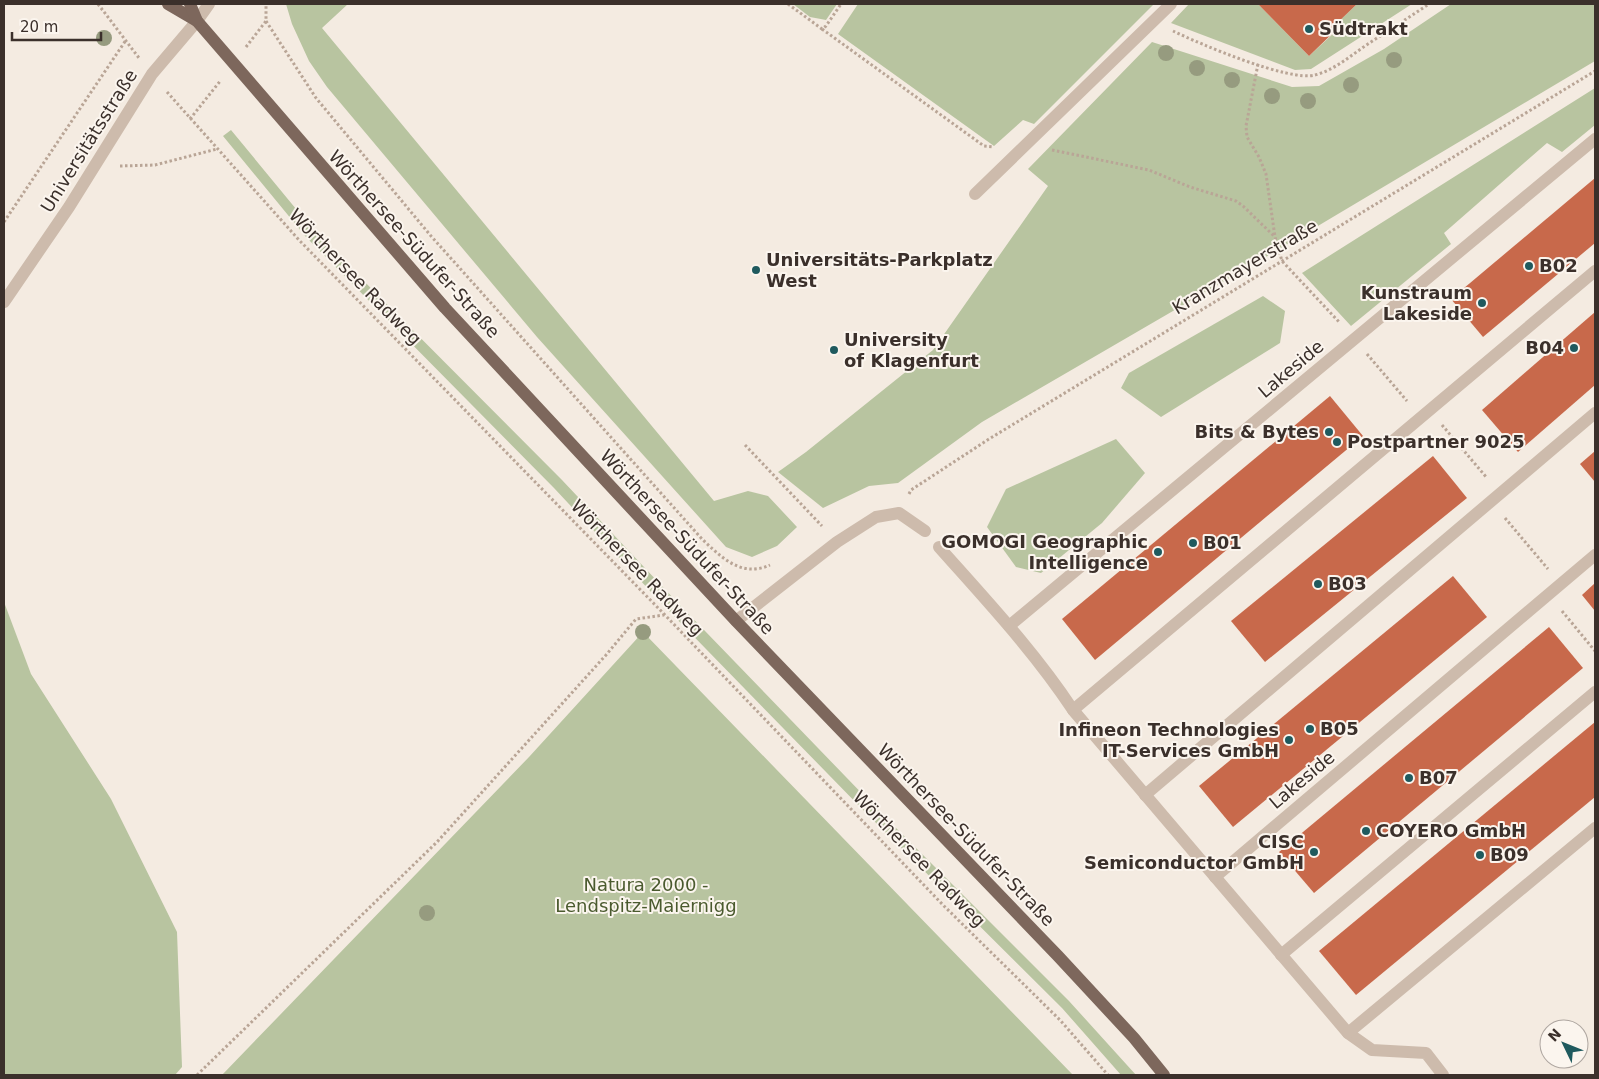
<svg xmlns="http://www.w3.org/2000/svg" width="1599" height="1079" viewBox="0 0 1599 1079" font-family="'DejaVu Sans',sans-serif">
	<rect width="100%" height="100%" fill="#f4ebe1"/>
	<g fill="#b8c4a0">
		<polygon points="286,4 348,4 322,28 714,501 748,491 768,496 797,527 777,546 752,557 726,547 537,337 327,87 309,61 292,24"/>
		<polygon points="793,4 837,4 826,20 810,17"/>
		<polygon points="858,4 1154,4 1034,124 1023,120 994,146 838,34"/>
		<polygon points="1189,4 1258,4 1309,56 1336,31 1333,27 1357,4 1412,4 1311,69 1295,70 1171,23"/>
		<polygon points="1451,4 1595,4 1595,61 1259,261 982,422 898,483 869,486 823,508 778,472 806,452 933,350 1048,186 1028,169 1152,42 1292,87 1319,86 1384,49"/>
		<polygon points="1595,88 1595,125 1562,152 1547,143 1444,233 1451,244 1351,326 1302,273"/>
		<polygon points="231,130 315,232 562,480 676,601 874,806 1069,1001 1136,1075 1121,1075 1062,1008 867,814 667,609 554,488 306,237 223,136"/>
		<polygon points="1263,296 1285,311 1280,343 1161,417 1121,388 1129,373"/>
		<polygon points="1116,439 1145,473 1102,523 1041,573 1016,567 987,527 1006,489"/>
		<polygon points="4,602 31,674 111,799 177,932 182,1067 175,1075 4,1075"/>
		<polygon points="643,632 1073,1075 222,1075 529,757"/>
	</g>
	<g fill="#c8694b">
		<polygon points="1258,4 1357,4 1333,27 1336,30 1309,56"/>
		<polygon points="1595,178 1595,243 1483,337 1451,299"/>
		<polygon points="1595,312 1595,385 1518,452 1482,410"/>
		<polygon points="1330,396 1363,436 1095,660 1062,619"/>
		<polygon points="1595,451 1595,482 1580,464"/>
		<polygon points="1433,456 1467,498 1265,662 1231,621"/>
		<polygon points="1453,576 1487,617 1233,827 1199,786"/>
		<polygon points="1595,583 1595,611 1582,595"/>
		<polygon points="1549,627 1583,668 1314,893 1279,852"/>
		<polygon points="1595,722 1595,797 1356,995 1319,951"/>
	</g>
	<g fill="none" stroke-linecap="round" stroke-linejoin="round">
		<g stroke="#b9a596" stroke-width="3" stroke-dasharray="2.5 2.5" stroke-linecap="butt">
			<polyline points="98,4 139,58"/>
			<polyline points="788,4 822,29 826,26 841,4"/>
			<path d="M266 21 316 98 431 236 702 539C721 557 741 578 770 565"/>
			<polyline points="822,29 984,146 994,147"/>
			<path d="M1173 31C1200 44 1289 82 1315 75 1334 70 1349 57 1365 46 1386 32 1408 18 1429 4"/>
			<polyline points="246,47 266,21 266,4"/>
			<polyline points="1258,64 1246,126 1247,137 1259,157 1266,174 1275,237 1282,261 1340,323"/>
			<polyline points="167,92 299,240 665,615 944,906 1060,1020 1108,1075"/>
			<polyline points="190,119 221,80"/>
			<polyline points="1052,150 1149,170 1190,187 1236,201 1243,206 1275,237"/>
			<polyline points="120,166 155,165 217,149"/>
			<polyline points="4,222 126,40"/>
			<polyline points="1367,354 1407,401"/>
			<polyline points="1442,425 1487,478"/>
			<polyline points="745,445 822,526"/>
			<polyline points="909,494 911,490 989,439 1595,71"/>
			<polyline points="1505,518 1548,569"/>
			<polyline points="1562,611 1595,651"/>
			<polyline points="197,1075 437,842 606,655 636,619 664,615"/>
		</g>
		<g stroke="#cdbbac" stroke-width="12">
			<polyline points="975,194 1171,4"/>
			<path d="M939 547C986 600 1034 651 1073 710L1348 1033 1372 1050 1426 1053 1443 1075"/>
			<polyline points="736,621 837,542 876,517 899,513 925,531"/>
			<polyline points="1009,626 1595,139"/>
			<polyline points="1073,710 1595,271"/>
			<polyline points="1145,795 1595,413"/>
			<polyline points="1215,877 1595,555"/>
			<polyline points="1281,955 1595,692"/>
			<polyline points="1348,1033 1595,828"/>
		</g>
		<polyline stroke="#cdbbac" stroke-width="12" points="4,302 69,207 152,74 197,21 209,4"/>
		<g stroke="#7d675c" stroke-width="12">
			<polyline points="168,4 197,21 445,308 736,621 1058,956 1134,1038 1164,1075"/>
			<polyline points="190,4 197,21"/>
		</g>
	</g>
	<g fill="#969b7f">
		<circle cx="104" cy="38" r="8"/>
		<circle cx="1166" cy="53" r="8"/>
		<circle cx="1394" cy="60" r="8"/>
		<circle cx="1197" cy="68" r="8"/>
		<circle cx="1232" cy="80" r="8"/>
		<circle cx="1351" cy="85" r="8"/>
		<circle cx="1272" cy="96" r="8"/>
		<circle cx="1308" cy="101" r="8"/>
		<circle cx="643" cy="632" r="8"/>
		<circle cx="427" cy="913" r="8"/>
	</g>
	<g fill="#1f5a5e" stroke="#fbf5ee" stroke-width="2">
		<circle cx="1309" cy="29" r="5"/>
		<circle cx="1529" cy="266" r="5"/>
		<circle cx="756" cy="270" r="5"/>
		<circle cx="1482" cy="303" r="5"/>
		<circle cx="1574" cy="348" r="5"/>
		<circle cx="834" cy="350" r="5"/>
		<circle cx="1329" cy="432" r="5"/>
		<circle cx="1337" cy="442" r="5"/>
		<circle cx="1193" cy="543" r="5"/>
		<circle cx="1158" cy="552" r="5"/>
		<circle cx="1318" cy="584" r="5"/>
		<circle cx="1310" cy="729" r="5"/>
		<circle cx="1289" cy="740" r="5"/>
		<circle cx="1409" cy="778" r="5"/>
		<circle cx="1366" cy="831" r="5"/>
		<circle cx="1314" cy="852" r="5"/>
		<circle cx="1480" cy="855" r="5"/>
	</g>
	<g text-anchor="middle" stroke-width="4" stroke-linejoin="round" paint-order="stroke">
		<g font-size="18" font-weight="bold" fill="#3b302b" stroke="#fbf5ee" text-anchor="start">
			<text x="1319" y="35">Südtrakt</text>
			<text x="766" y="266">Universitäts-Parkplatz<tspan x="766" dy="21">West</tspan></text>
			<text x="1539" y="272">B02</text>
			<text x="1472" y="299" text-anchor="end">Kunstraum<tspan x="1472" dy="21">Lakeside</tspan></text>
			<text x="844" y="346">University<tspan x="844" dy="21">of Klagenfurt</tspan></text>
			<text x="1564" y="354" text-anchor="end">B04</text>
			<text x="1319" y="438" text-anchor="end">Bits &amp; Bytes</text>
			<text x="1347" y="448">Postpartner 9025</text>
			<text x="1148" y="548" text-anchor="end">GOMOGI Geographic<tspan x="1148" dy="21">Intelligence</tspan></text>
			<text x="1203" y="549">B01</text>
			<text x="1328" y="590">B03</text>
			<text x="1320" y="735">B05</text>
			<text x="1279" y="736" text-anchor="end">Infineon Technologies<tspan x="1279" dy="21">IT-Services GmbH</tspan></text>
			<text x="1419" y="784">B07</text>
			<text x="1376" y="837">COYERO GmbH</text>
			<text x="1304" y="848" text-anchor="end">CISC<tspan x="1304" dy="21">Semiconductor GmbH</tspan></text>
			<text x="1490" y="861">B09</text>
		</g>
		<g font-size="18" fill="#3b302b" stroke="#fbf5ee">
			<text transform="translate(89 141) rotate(-58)" y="6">Universitätsstraße</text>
			<text transform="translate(414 244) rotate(48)" y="6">Wörthersee-Südufer-Straße</text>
			<text transform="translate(1245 267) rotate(-31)" y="6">Kranzmayerstraße</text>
			<text transform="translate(355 277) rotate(46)" y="6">Wörthersee Radweg</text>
			<text transform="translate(1291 369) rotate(-40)" y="6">Lakeside</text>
			<text transform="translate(687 542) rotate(47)" y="6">Wörthersee-Südufer-Straße</text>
			<text transform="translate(637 568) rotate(46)" y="6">Wörthersee Radweg</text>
			<text transform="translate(1302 780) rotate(-40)" y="6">Lakeside</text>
			<text transform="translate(966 835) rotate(46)" y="6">Wörthersee-Südufer-Straße</text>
			<text transform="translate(919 859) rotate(46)" y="6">Wörthersee Radweg</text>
		</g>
		<g font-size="18" fill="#4a5a2e" stroke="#fbf5ee">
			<text x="646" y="891">Natura 2000 -<tspan x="646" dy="21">Lendspitz-Maiernigg</tspan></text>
		</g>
	</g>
	<rect width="1599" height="1079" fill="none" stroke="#3b302b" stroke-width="10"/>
	<g transform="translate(1564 1044) rotate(313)"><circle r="24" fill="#fbf5ee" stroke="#aea6a0"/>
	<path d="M0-4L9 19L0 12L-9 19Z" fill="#1f5a5e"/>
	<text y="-8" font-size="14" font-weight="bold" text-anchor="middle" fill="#3b302b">N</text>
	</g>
	<path d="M12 32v8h89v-8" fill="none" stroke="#3b302b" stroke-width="2.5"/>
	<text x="20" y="32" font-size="15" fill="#3b302b" stroke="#fbf5ee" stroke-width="4" paint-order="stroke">20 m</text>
</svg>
